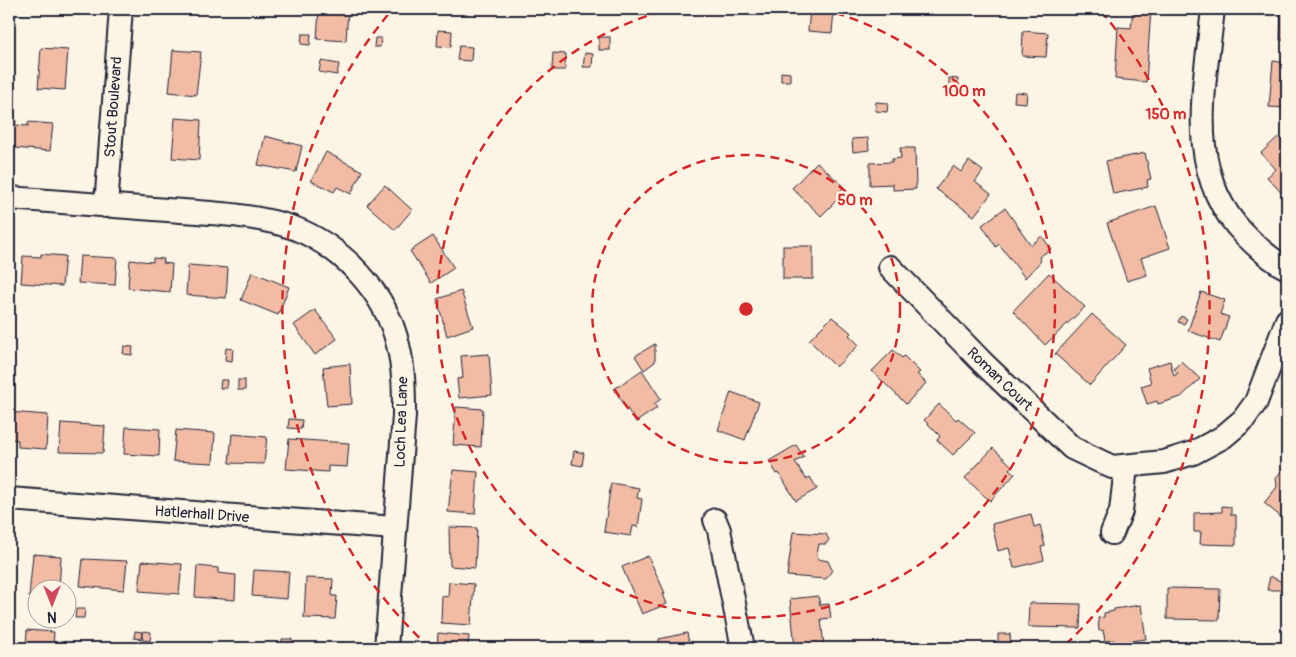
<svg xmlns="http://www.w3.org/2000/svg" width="1296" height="657" viewBox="0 0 1296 657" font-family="Pangolin,sans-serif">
	<rect width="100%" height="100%" fill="#fcf5e5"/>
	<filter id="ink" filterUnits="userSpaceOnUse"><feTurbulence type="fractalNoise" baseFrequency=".02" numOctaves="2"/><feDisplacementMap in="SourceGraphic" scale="10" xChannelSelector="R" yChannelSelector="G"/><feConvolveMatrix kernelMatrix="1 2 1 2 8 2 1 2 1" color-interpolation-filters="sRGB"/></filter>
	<g filter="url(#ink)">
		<g fill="#f1bca3" stroke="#22223b">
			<polygon points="319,9 348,11 346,41 317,39"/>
			<polygon points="810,9 834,10 832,33 808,31"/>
			<polygon points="1133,9 1151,9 1146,82 1115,79 1118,27 1131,28"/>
			<polygon points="1281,9 1287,9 1287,40 1280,40"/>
			<polygon points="438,30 452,31 451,47 437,46"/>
			<polygon points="1023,31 1048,33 1046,57 1022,56"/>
			<polygon points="302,34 311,34 310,45 301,44"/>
			<rect x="599" y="37" width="11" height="13"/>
			<polygon points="375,38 381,38 380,47 374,47"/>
			<polygon points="459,46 472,47 471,61 457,60"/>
			<polygon points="41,48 68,50 65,90 38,88"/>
			<polygon points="173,50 201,52 196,95 169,92"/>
			<polygon points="553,53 566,54 565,70 552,70"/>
			<polygon points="585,53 593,54 592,67 583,67"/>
			<polygon points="321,61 339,64 337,75 319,72"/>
			<polygon points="1273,61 1287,63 1287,108 1269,107"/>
			<polygon points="781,72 790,73 790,81 781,81"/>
			<polygon points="949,78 958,79 957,90 949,90"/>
			<polygon points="1015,92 1027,93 1026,103 1014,102"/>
			<polygon points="876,102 888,103 887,112 875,111"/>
			<polygon points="175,118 201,120 199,160 172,158"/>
			<polygon points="9,120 16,121 15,125 28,126 28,122 53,124 50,151 14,148 15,144 9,143"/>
			<polygon points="265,136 302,146 296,172 258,165"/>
			<polygon points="1278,137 1287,147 1287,199 1267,177 1276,169 1261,153"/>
			<polygon points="868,138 869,150 853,152 852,139"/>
			<polygon points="900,148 915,148 916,189 893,190 893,184 870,185 870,163 892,162 892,159 901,158"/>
			<polygon points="326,152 362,171 351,194 337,187 334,192 311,181"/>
			<polygon points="1145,153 1151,179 1147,180 1148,187 1113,194 1106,161"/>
			<polygon points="969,161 983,171 975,182 991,194 974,216 936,189 953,166 961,172"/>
			<polygon points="817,162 844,187 837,194 840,197 821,216 792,188"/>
			<polygon points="385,185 412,210 395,230 367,205"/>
			<polygon points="1156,206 1170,248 1141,258 1147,275 1127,281 1107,223"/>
			<polygon points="1005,208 1031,245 1042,236 1051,249 1039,257 1041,261 1025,278 999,244 996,247 982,225"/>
			<polygon points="433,236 454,268 431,283 410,251"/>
			<rect x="783" y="246" width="30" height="33"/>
			<polygon points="41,254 65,256 62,286 21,283 23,256 41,257"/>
			<polygon points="80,256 117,258 115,285 78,283"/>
			<polygon points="153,258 164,259 163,263 172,264 170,292 128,288 130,260 153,262"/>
			<polygon points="188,265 228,268 226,298 186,295"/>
			<polygon points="252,272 289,287 278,315 241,300"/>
			<polygon points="1049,273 1085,307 1045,345 1013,311"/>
			<polygon points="461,291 473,327 447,336 437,299"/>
			<polygon points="1201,292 1225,300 1220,314 1229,317 1220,342 1188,331"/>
			<polygon points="315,310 337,339 315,355 294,325"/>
			<polygon points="1092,314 1126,345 1090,385 1055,354"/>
			<polygon points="1181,316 1187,319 1184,324 1178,322"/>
			<polygon points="832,317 848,330 851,333 849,335 859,345 836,367 809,340"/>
			<polygon points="655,344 655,362 644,370 635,356"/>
			<polygon points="124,346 133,347 132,355 123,354"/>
			<polygon points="226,348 233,349 232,361 225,360"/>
			<polygon points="893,350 902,358 904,356 920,372 917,374 926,383 906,404 872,371"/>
			<polygon points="489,354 492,395 459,398 457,379 463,378 461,356"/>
			<polygon points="1170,361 1174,376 1178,373 1174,369 1181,361 1200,379 1181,397 1158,404 1157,401 1147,404 1141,386 1151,383 1147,368"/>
			<polygon points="350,364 352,404 327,406 323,367"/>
			<polygon points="642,370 661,399 654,404 657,408 636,422 614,389"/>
			<polygon points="221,380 228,380 227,388 220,388"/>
			<rect x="238" y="380" width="7" height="10"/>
			<polygon points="731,392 759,402 745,440 718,430"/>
			<polygon points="939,404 956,420 958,418 975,433 953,455 937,440 940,436 924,420"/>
			<polygon points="456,407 483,409 481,447 453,445"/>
			<polygon points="9,412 48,415 46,449 18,447 18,440 9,439"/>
			<polygon points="289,419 302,420 301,429 288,428"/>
			<polygon points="61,423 105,426 103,453 59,452"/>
			<polygon points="126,427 160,429 159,456 124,454"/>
			<polygon points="176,430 215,433 213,463 173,461"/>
			<polygon points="232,434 267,437 264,464 229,463"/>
			<polygon points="289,439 349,443 347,467 328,466 328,472 286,469"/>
			<polygon points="796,445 804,457 795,462 806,479 810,477 817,489 796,501 779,473 777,474 769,461"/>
			<polygon points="993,448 1012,466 1009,469 1015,474 990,501 965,478"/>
			<polygon points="574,451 584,453 582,466 572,464"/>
			<polygon points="1287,463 1287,522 1264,503 1277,487 1276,478"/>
			<polygon points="453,470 478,472 475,514 448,512"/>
			<polygon points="611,483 639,488 637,498 642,499 638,527 633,526 631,536 604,532"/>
			<polygon points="1222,506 1231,507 1231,515 1236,515 1236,545 1200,544 1201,532 1194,532 1194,513 1222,512"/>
			<polygon points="1031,514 1034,527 1040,525 1045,546 1041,547 1044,560 1014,568 1009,548 998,551 992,524"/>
			<polygon points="449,527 477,528 475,568 450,566"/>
			<polygon points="793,532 826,534 829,540 826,544 819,544 817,554 818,559 828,561 832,570 826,579 787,576"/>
			<polygon points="33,554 61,556 59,590 38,590 38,598 29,597"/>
			<polygon points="648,556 665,593 663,594 667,604 642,614 622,567"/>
			<polygon points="83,559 127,561 124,590 80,586"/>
			<polygon points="142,561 182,564 179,594 139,591"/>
			<polygon points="197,566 218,568 218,573 236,575 235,600 195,597"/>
			<polygon points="254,570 289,572 287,599 252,596"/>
			<polygon points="1287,570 1287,582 1282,577"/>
			<polygon points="1270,576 1284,583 1282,590 1267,590"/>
			<polygon points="306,578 333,579 332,596 337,596 335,619 304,618"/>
			<polygon points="449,582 474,584 471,625 441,623 442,596 448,597"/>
			<polygon points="1167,588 1220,589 1219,620 1167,619"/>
			<polygon points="818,596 820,605 829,604 831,618 821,619 824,646 795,648 790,599"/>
			<polygon points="1029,603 1081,604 1080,628 1028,627"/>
			<polygon points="1141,605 1146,639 1115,643 1114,640 1105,641 1103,630 1099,631 1098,618 1104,617 1104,613 1114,611 1114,609"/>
			<polygon points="76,609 85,609 84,618 75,618"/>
			<polygon points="27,630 54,632 53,648 26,648"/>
			<polygon points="135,631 142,632 141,639 134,638"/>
			<polygon points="143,631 151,632 150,641 142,640"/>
			<polygon points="438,633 469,636 468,648 437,648"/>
			<polygon points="687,633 690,648 650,648 659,644 659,639"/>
			<polygon points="998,634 1010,634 1011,648 998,648"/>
			<polygon points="282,639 292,639 291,648 282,648"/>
		</g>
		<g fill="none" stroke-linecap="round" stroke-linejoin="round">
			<g stroke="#22223b" stroke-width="26">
				<g id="street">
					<path d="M1213 9C1205 88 1183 172 1245 235 1258 248 1271 260 1287 268"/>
					<path d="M9 198C61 202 114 206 167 210 208 213 255 214 294 228 343 247 386 293 398 345 404 369 404 392 404 416L386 648"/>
					<polyline points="106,206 121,9"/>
					<polyline points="890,267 983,363 1072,448 1112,467 1164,462 1193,453 1223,437 1243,420 1256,402 1287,320"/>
					<polyline points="9,499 395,528"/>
					<polyline points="715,520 719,530 743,648"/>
					<polyline points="1112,533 1121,511 1126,467"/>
				</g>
			</g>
			<use href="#street" stroke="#fcf5e5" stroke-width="22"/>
		</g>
	</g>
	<g fill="none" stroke="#d62828" stroke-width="2.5" stroke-dasharray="9 6">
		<circle cx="746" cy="309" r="154"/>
		<path d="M821 9A309 309 0 1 1 671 9"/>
		<path d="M430 648A463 463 0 0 1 391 11M1101 11A463 463 0 0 1 1062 648"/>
	</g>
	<g text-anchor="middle" stroke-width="5" stroke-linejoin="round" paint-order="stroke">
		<g font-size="15" fill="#22223b" stroke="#fcf5e5">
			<text transform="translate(113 107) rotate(-86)" y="5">Stout Boulevard</text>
			<text transform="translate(1000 379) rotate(44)" y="5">Roman Court</text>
			<text transform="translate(401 422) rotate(-88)" y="5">Loch Lea Lane</text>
			<text transform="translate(202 514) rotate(4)" y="5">Hatlerhall Drive</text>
		</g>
	</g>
	<circle cx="746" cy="309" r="8" fill="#d62828" stroke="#fcf5e5" stroke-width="2.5"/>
	<g font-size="15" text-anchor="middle" font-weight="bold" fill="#d62828" stroke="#fcf5e5" stroke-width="5" stroke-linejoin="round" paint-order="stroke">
		<text x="964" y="96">100 m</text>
		<text x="1166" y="119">150 m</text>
		<text x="855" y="205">50 m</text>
	</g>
	<rect width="1296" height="657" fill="none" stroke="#fcf5e5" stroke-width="30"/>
	<rect x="15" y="15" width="1266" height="627" fill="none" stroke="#22223b" stroke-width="2" filter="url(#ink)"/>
	<g transform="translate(52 604) rotate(180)"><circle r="24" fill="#fcf5e5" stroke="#a5a1a1"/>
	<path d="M0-4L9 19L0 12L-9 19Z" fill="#d1495b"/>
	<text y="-8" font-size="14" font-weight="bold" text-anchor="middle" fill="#22223b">N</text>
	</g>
</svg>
